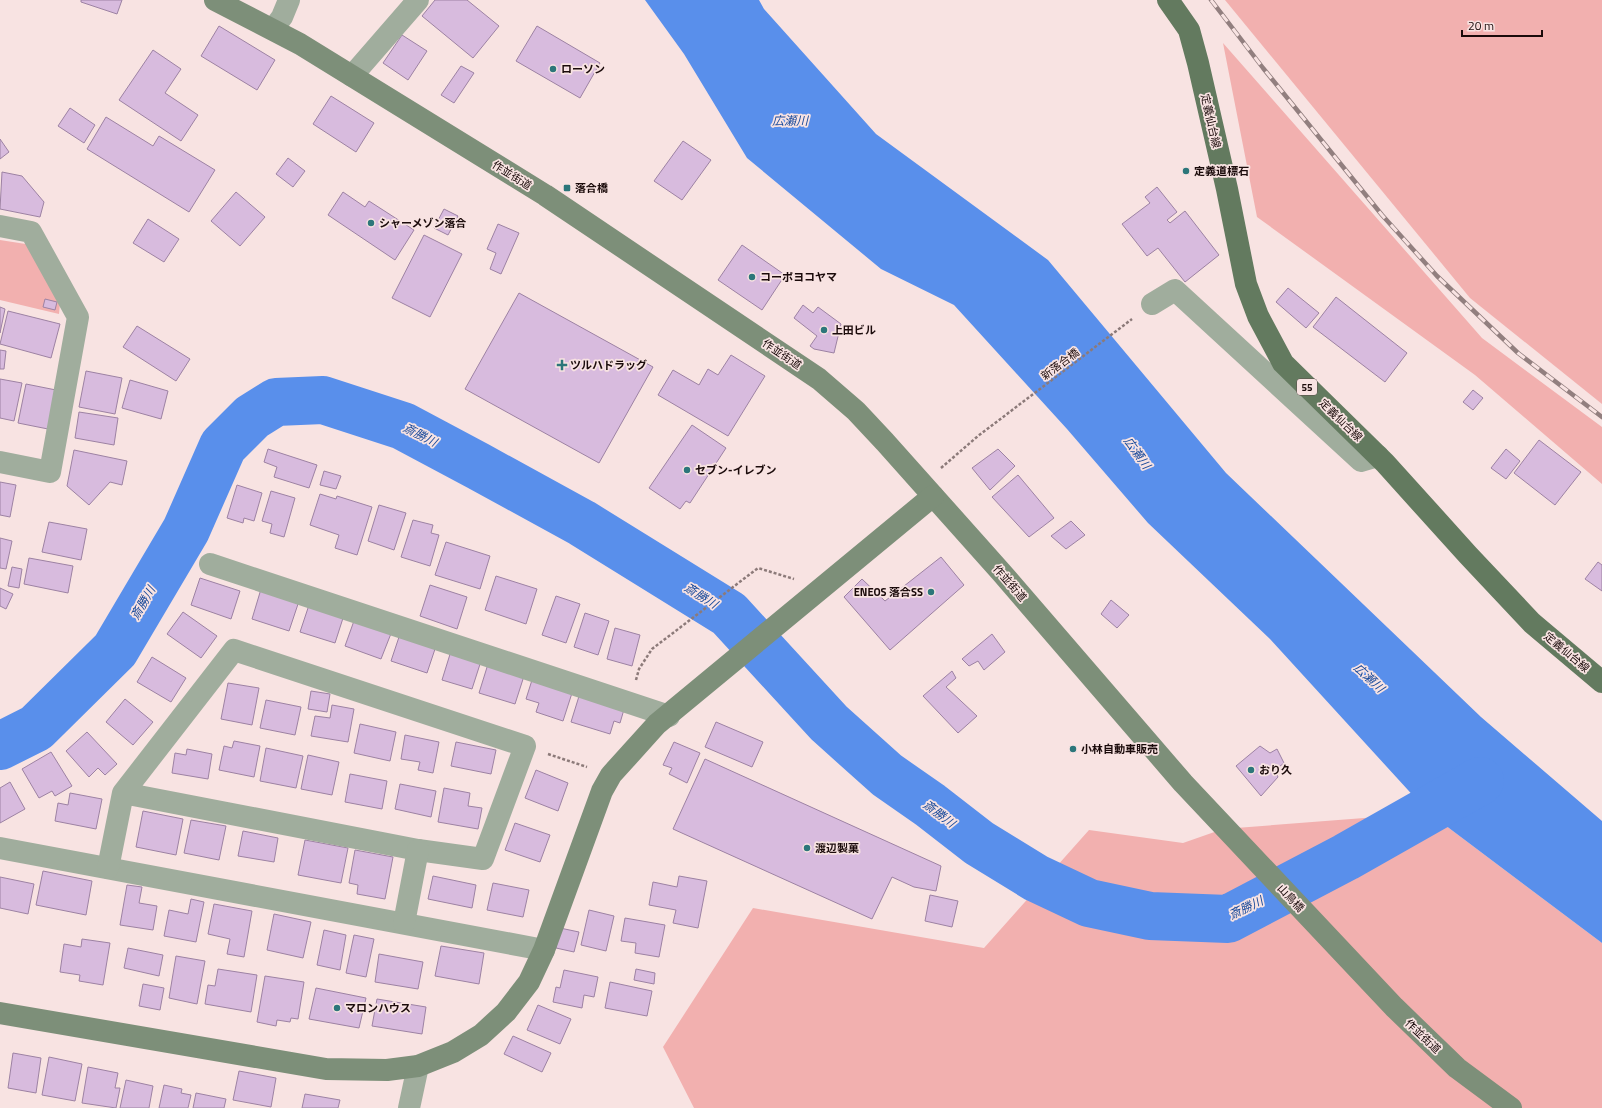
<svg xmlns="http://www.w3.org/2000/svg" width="1602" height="1108" viewBox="0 0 1602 1108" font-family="'Titillium Web','Noto Sans JP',sans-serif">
	<rect width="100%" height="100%" fill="#f8e3e2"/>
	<g fill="#f2b0af">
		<polygon points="1225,0 1602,0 1602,404 1470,298"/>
		<polygon points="1223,43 1482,338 1602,427 1602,484 1475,375 1257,217"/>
		<polygon points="0,240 32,245 60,303 59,314 0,300"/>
		<polygon points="1429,813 1602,943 1602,1108 694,1108 663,1047 753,908 984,948 1089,830 1183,843 1223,829"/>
	</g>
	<polygon fill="#598feb" points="645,0 759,0 764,9 876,134 1048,260 1226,473 1481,717 1602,821 1602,943 1429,813 1270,639 1148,523 1067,429 954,305 881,269 747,158 684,54"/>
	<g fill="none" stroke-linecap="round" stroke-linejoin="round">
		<polyline stroke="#598feb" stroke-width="48" points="0,746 36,728 115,650 186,530 223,446 252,417 276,402 323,400 403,426 478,466 582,523 729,614 829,723 887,775 930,805 979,843 1036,878 1089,903 1150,916 1228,919 1346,857 1480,781"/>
	</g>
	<g fill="#d8bbde" stroke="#9d82a3">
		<polygon points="81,0 122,0 117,14 81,2"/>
		<polygon points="435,0 467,0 499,26 473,58 422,16"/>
		<polygon points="219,26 275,60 257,90 201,56"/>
		<polygon points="537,26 600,63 580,98 516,61"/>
		<polygon points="402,35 427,51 408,80 383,63"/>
		<polygon points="153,50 181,69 165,93 198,115 181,141 119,100"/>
		<polygon points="461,66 474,73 454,103 441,95"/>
		<polygon points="331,96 374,123 356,152 313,124"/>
		<polygon points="70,108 95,125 84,143 58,126"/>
		<polygon points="106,117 153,146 159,136 215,170 189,212 87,149"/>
		<polygon points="0,139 9,152 0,159"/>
		<polygon points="683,141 711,160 682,200 654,181"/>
		<polygon points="288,158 305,171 293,187 276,174"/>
		<polygon points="2,172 22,176 44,202 40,217 0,209"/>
		<polygon points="1157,187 1177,212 1167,220 1170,223 1185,211 1219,255 1185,282 1158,248 1147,256 1122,224 1150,203 1145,197"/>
		<polygon points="236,192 265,217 240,246 211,221"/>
		<polygon points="343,192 365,207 369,201 414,230 395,260 328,215"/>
		<polygon points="444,209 458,216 448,235 434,228"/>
		<polygon points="148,219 179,239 164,262 133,243"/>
		<polygon points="498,224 519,233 501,274 490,269 496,253 487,249"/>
		<polygon points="424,235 462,254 430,317 392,298"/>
		<polygon points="742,245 785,275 762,310 718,280"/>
		<polygon points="1288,288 1319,313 1306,328 1276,302"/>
		<polygon points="519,293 653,367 599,463 465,389"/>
		<polygon points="1336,297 1407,353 1385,382 1313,327"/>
		<polygon points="45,299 57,302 55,310 43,307"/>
		<polygon points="803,305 813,313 818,307 841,324 834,353 814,349 810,346 817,336 794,318"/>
		<polygon points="0,307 5,309 0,333"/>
		<polygon points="8,311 60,324 51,358 0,344"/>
		<polygon points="137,326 190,359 176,381 123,347"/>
		<polygon points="0,350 6,351 4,369 0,369"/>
		<polygon points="731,355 765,376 728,436 658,395 673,370 699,385 708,369 718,375"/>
		<polygon points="86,371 122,378 115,414 79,407"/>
		<polygon points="0,379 22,383 14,421 0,418"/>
		<polygon points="130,380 168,391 161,419 122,408"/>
		<polygon points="26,384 56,390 48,429 18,423"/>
		<polygon points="1473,390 1483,398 1473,410 1463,402"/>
		<polygon points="79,412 118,418 114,445 75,438"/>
		<polygon points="692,425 726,448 690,503 686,501 680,509 649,488"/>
		<polygon points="1539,440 1581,472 1555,505 1514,473"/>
		<polygon points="268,449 317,465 309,488 274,477 277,467 264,462"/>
		<polygon points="998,449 1015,466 990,490 972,468"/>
		<polygon points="1506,449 1520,461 1506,479 1491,468"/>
		<polygon points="74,450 127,461 122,485 110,482 89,505 67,486"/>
		<polygon points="324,471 341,476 336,489 320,485"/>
		<polygon points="1018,475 1054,518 1029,537 992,497"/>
		<polygon points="0,482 16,485 10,517 0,515"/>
		<polygon points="237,485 262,493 254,521 244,518 243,523 227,518"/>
		<polygon points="271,491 295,498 284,537 270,533 272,524 262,521"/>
		<polygon points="320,494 336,499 337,496 372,507 357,555 335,548 339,535 310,525"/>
		<polygon points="379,505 406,513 394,550 368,541"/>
		<polygon points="413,520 433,525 431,533 439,535 430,566 401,557"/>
		<polygon points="1071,521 1085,535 1066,549 1051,536"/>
		<polygon points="49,522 87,529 81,560 42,552"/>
		<polygon points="0,538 12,541 6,569 0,568"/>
		<polygon points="446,542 490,556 480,589 435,575"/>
		<polygon points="941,557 964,585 890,650 844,597 862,579 885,601"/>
		<polygon points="29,558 73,566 68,593 24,584"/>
		<polygon points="1598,562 1602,565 1602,591 1585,579"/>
		<polygon points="12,567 22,569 19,588 8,586"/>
		<polygon points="496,576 537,589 526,624 485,610"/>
		<polygon points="200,578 240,591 231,619 191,605"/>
		<polygon points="430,585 467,597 457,629 420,616"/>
		<polygon points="0,588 13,594 6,609 0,606"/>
		<polygon points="261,589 299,601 289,631 252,619"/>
		<polygon points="556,596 580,604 566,643 542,635"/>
		<polygon points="1111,600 1129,615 1117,628 1101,614"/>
		<polygon points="309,605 344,615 335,643 300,632"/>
		<polygon points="183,612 217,636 201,658 167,634"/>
		<polygon points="585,613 609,621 598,655 574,647"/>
		<polygon points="355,618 392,631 381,659 345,646"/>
		<polygon points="615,628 640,635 632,666 607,659"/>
		<polygon points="400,634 436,646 427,673 391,661"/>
		<polygon points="992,634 1005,652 984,670 978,661 969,666 962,659"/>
		<polygon points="451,651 481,661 472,689 442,680"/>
		<polygon points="152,657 186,678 171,702 137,682"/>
		<polygon points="488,664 524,676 515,704 479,693"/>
		<polygon points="952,671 956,678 946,687 977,716 958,733 923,696"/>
		<polygon points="532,680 572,693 563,721 536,712 539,703 526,699"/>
		<polygon points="228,683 259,688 252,725 221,719"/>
		<polygon points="311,691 330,694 327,712 308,709"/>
		<polygon points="580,693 625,706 620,723 614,721 610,734 571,722"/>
		<polygon points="125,699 153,722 133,745 106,722"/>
		<polygon points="266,700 301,707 295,735 260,728"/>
		<polygon points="332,705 354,709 348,742 311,736 315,716 330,718"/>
		<polygon points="716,722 763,742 752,767 705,747"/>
		<polygon points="360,724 396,732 390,761 354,753"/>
		<polygon points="87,732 117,764 105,775 98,768 89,777 66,751"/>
		<polygon points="405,735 439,742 433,773 418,770 420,762 401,759"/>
		<polygon points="234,741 260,746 254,777 219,770 224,746 232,748"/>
		<polygon points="456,742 496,750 491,774 451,766"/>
		<polygon points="674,742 700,753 687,783 669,774 672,768 663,765"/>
		<polygon points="1260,746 1270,753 1277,749 1284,763 1275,770 1278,777 1261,796 1236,766"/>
		<polygon points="266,748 303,756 296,788 260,781"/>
		<polygon points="187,749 212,754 208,779 172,773 175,753 186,755"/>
		<polygon points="51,752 72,786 55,796 52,791 39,798 22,769"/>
		<polygon points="308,755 339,762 332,795 301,789"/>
		<polygon points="705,759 941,866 936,891 914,887 892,877 872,919 673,829"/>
		<polygon points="536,770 568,783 558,811 525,798"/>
		<polygon points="350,774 387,781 382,809 345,802"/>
		<polygon points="10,782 25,809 0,823 0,788"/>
		<polygon points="400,784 436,791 431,817 395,809"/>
		<polygon points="444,788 470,793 468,806 482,808 478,829 438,822"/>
		<polygon points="70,793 102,799 96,829 55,821 58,803 68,805"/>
		<polygon points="143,811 183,819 176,855 136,847"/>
		<polygon points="191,820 226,826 219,860 184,853"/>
		<polygon points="515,823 550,835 540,862 505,850"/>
		<polygon points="243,831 278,838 274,862 238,856"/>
		<polygon points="305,840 348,848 341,883 298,875"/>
		<polygon points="355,850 393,857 385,899 357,894 358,885 349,883"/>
		<polygon points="43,871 92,881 86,915 36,905"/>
		<polygon points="433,876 476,885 472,908 428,899"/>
		<polygon points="679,876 707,881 698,928 673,923 676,910 649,905 653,882 677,887"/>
		<polygon points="0,877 34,884 28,914 0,908"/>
		<polygon points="493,883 529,890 523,917 487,910"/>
		<polygon points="127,885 142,887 139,903 157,906 153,930 120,925"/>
		<polygon points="930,895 958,901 952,927 925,921"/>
		<polygon points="191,899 204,902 196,942 164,936 169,910 188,914"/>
		<polygon points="214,904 252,911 244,957 227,954 230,939 208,934"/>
		<polygon points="589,910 614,916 606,951 581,945"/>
		<polygon points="274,914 311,922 303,958 267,950"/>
		<polygon points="625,918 665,925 659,957 635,953 636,943 621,941"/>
		<polygon points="560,928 579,932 574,952 556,948"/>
		<polygon points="324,930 346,935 340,970 317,965"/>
		<polygon points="354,935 374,939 366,977 346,973"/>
		<polygon points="82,939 110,943 103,985 79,981 80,975 60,972 64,944 81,947"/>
		<polygon points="441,946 484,953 479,984 435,976"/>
		<polygon points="128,948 163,955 159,976 124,968"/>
		<polygon points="379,954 423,962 418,989 375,982"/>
		<polygon points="176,956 205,961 197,1004 169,998"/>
		<polygon points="218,969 257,975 251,1012 205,1004 208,985 215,986"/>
		<polygon points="636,969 655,973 654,984 634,980"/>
		<polygon points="564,970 598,977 594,997 584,995 582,1008 553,1002 556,987 560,988"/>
		<polygon points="265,976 304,982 298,1019 291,1018 290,1022 277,1020 276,1026 257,1022"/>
		<polygon points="610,982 652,991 647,1016 605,1008"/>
		<polygon points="143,984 164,988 160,1010 139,1006"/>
		<polygon points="316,988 366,998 359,1028 309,1019"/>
		<polygon points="377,999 426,1007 422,1034 372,1026"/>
		<polygon points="538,1005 571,1019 560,1044 527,1030"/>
		<polygon points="513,1036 551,1053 542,1072 504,1054"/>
		<polygon points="13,1053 41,1058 36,1093 8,1088"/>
		<polygon points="49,1057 82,1064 75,1101 42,1095"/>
		<polygon points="88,1067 118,1073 115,1088 120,1088 116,1108 82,1103"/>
		<polygon points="239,1071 276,1078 271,1107 233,1100"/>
		<polygon points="126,1080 153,1086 149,1108 120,1108"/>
		<polygon points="164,1085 182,1089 181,1093 191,1095 188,1108 159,1108"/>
		<polygon points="196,1093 226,1099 224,1108 193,1108"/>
		<polygon points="305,1094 340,1100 338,1108 302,1108"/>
	</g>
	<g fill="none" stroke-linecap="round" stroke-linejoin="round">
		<g stroke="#8c7a79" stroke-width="2.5" stroke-dasharray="3 2" stroke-linecap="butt">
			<polyline points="941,468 978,436 1132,319"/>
			<polyline points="636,680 639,669 652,649 758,568 794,579"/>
			<polyline points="548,754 587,767"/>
		</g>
		<g stroke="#a0ad9d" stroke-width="22">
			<polyline points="273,29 282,17 289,0"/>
			<polyline points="352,76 418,0"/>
			<polyline points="0,226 31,232 78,317 50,472 0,462"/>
			<polyline points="1152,304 1175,290 1361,461 1378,456"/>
			<polyline points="210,564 669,716"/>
			<polyline points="0,848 544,950"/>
			<polyline points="108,868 123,793 234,650 525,746 483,859 418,850 123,793"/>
			<polyline points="404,923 418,850"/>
			<polyline points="409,1108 418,1066"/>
		</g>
		<g stroke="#7d8f79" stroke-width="22">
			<polyline points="215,0 300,44 545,195 819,379 856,411 885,442 1001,572 1183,783 1394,1007 1457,1068 1511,1108"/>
			<polyline points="0,1013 326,1069 387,1070 418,1066 453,1052 481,1035 506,1012 529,982 544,950 602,791 611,775 657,724 933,496"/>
		</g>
		<polyline stroke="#637a5f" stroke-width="22" points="1168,0 1189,30 1198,63 1227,189 1246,284 1258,316 1283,363 1385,463 1468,555 1532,623 1602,682"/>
		<g stroke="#927f7f" stroke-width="4.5">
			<polyline id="rail" points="1211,0 1263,68 1382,215 1437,276 1518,353 1602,417"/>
		</g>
		<use href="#rail" stroke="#f8e3e2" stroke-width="3" stroke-dasharray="9" stroke-linecap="butt"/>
	</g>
	<g fill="#2c767a" stroke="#f8e3e2" stroke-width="1.5">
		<circle cx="553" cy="69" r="4"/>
		<circle cx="1186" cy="171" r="4"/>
		<rect x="563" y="184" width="8" height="8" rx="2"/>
		<circle cx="371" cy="223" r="4"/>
		<circle cx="752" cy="277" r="4"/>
		<circle cx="824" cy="330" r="4"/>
		<path d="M560 359h4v4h4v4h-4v4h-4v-4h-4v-4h4z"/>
		<circle cx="687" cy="470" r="4"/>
		<circle cx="931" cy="592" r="4"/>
		<circle cx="1073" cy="749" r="4"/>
		<circle cx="1251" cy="770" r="4"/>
		<circle cx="807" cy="848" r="4"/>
		<circle cx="337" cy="1008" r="4"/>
	</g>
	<g text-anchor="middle" stroke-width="3.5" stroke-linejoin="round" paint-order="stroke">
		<rect fill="#f8e3e2" stroke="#5d4b4b" stroke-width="1" x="1297" y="379" width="20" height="16" rx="3"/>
		<g font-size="10" font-weight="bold" fill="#1a0a0a">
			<text x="1307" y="391">55</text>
		</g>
		<g font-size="11" font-weight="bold" fill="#1a0a0a" stroke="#f8e3e2" text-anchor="start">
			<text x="561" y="73">ローソン</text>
			<text x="1194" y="175">定義道標石</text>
			<text x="575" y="192">落合橋</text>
			<text x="379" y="227">シャーメゾン落合</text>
			<text x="760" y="281">コーポヨコヤマ</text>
			<text x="832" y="334">上田ビル</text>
			<text x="570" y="369">ツルハドラッグ</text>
			<text x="695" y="474">セブン-イレブン</text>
			<text x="923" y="596" text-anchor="end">ENEOS 落合SS</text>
			<text x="1081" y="753">小林自動車販売</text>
			<text x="1259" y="774">おり久</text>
			<text x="815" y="852">渡辺製菓</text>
			<text x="345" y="1012">マロンハウス</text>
		</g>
		<g font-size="11" fill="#1a0a0a" stroke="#f8e3e2">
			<text transform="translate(1211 121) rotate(77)" y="4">定義仙台線</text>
			<text transform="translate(512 175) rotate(32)" y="4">作並街道</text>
			<text transform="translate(782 354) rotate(34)" y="4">作並街道</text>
			<text transform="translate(1060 364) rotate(-37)" y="4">新落合橋</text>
			<text transform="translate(1341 420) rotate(44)" y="4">定義仙台線</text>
			<text transform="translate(1010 583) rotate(49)" y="4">作並街道</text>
			<text transform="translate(1567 652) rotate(40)" y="4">定義仙台線</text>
			<text transform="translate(1291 898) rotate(47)" y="4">山鳥橋</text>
			<text transform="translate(1423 1036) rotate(43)" y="4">作並街道</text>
		</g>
		<g font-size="12" font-style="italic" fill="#18499a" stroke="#f8e3e2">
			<text x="790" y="125">広瀬川</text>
			<text transform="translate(420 435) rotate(27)" y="4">斎勝川</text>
			<text transform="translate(1137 453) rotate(54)" y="4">広瀬川</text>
			<text transform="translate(701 596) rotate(32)" y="4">斎勝川</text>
			<text transform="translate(143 603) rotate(-60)" y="4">斎勝川</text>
			<text transform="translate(1369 678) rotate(43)" y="4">広瀬川</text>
			<text transform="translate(939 814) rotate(37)" y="4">斎勝川</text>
			<text transform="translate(1246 908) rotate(-26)" y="4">斎勝川</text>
		</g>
	</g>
	<path d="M1462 30v6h80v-6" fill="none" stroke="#1a0a0a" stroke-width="2"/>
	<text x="1468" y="30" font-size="12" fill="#1a0a0a" stroke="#f8e3e2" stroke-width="3" paint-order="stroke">20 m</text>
</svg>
